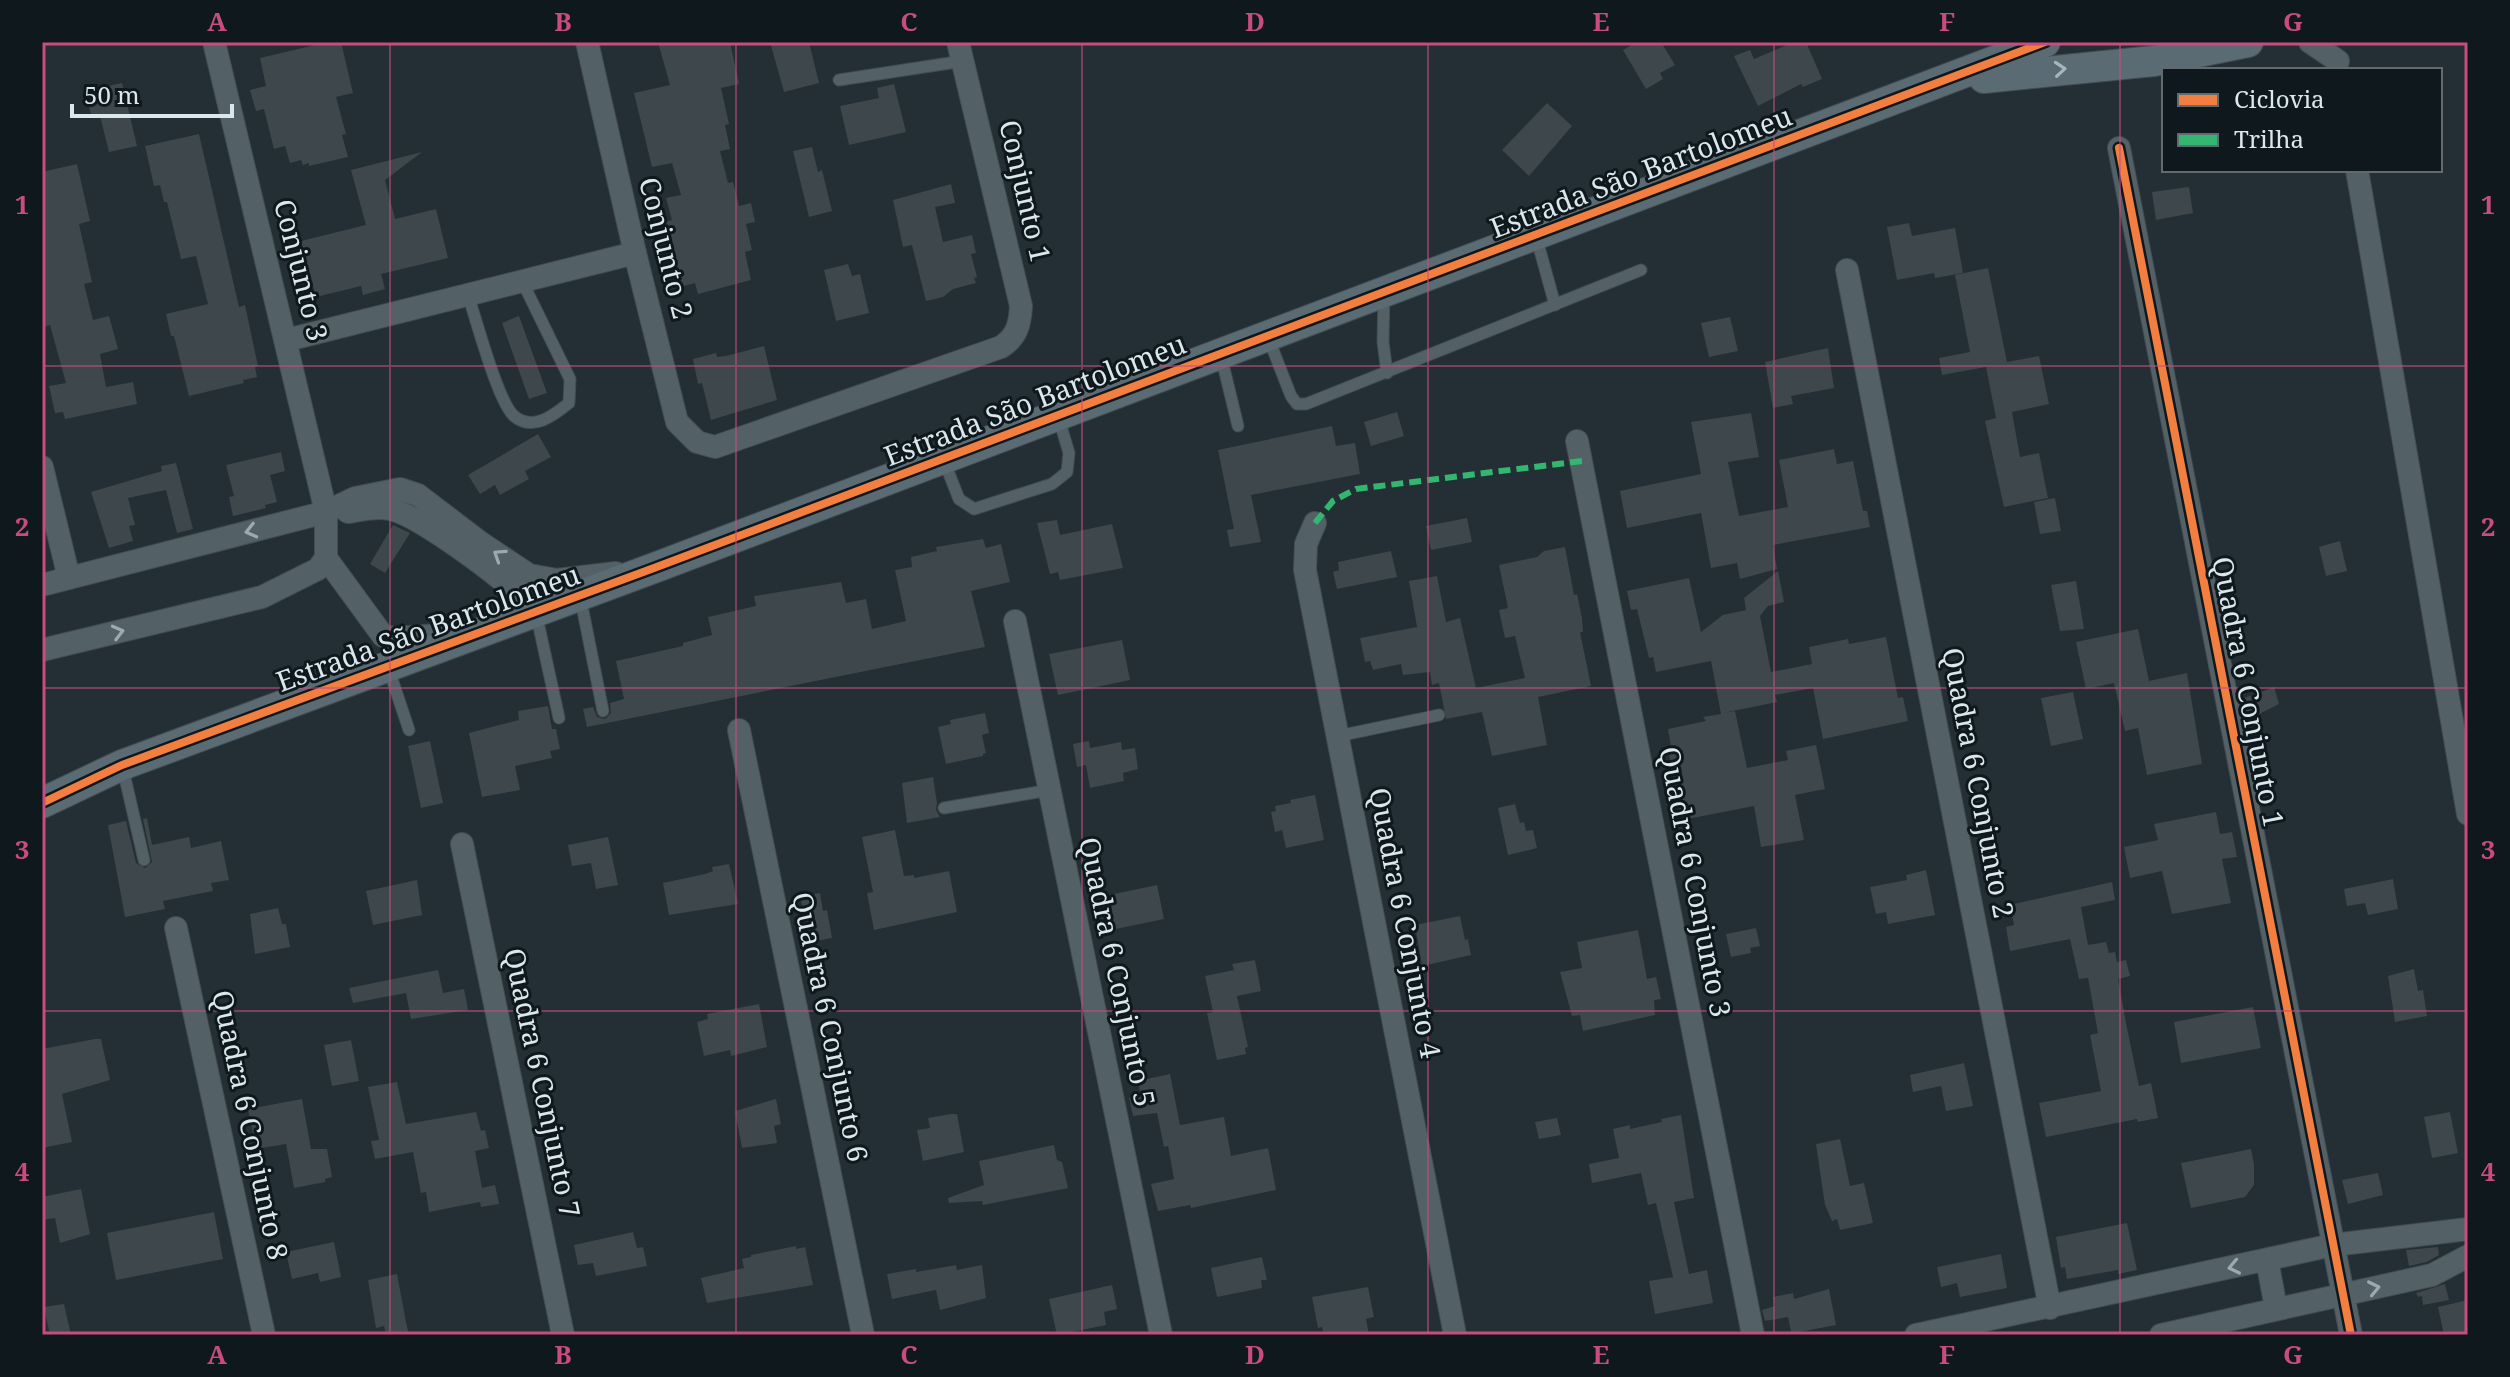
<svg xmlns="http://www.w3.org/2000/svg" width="2510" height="1377" viewBox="0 0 2510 1377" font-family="'Noto Serif',serif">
	<rect width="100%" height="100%" fill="#232f35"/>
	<g fill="#3d474c">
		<polygon points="328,42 341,42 353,93 336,97 346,134 342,135 348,157 309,166 309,163 303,165 301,160 290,163 285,146 274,149 264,109 256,111 250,90 266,86 260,58"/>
		<polygon points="658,42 730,42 739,84 721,88 729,124 725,125 730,149 720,151 728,183 733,182 739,206 751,203 755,222 746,224 752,250 745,252 751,280 698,294 695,283 677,288 661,223 672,220 666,198 681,195 672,163 652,167 634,93 670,85"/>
		<polygon points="770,42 809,42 819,83 784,92"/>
		<polygon points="1637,42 1661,42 1675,65 1660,73 1663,79 1646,89 1623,50"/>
		<polygon points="1794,42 1806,42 1822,79 1803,87 1801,84 1758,106 1734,56 1750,50 1754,59"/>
		<polygon points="122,83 137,146 109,152 100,116 92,118 85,91"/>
		<polygon points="894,84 906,132 849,145 840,106 879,98 877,88"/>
		<polygon points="1547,103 1572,126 1529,176 1502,150"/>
		<polygon points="199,134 239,307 245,305 258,366 255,367 257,377 243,380 244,383 189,396 174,336 171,336 166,314 208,304 196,256 181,259 167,202 164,202 160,185 154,186 145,146"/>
		<polygon points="812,147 818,172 822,170 832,211 809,217 793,151"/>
		<polygon points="422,152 385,180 395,219 436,209 448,258 381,274 385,289 363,295 361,286 316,297 301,241 366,225 351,170"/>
		<polygon points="77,164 90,221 79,224 92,282 84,284 93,320 109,316 118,349 100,354 106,387 133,382 137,404 65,419 63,412 55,413 49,386 66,383 50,325 44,327 42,318 42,172"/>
		<polygon points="951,184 955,203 935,207 943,242 972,235 976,253 971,254 977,277 974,278 976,283 953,289 943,297 926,301 912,245 903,247 893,200"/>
		<polygon points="2189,187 2193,213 2156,220 2152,192"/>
		<polygon points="1909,223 1912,236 1955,228 1963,273 1935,278 1934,273 1897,280 1887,227"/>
		<polygon points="848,264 852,276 860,274 869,313 836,321 824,270"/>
		<polygon points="1988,268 2007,362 2039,356 2049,404 2012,412 2020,457 2039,453 2048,498 2004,507 1985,421 1996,418 1986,367 1942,375 1939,358 1970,352 1955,275"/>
		<polygon points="519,316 547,393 529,399 502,323"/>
		<polygon points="1730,317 1738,351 1709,357 1701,323"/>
		<polygon points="764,346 777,400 711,420 702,383 698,384 693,359 716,353 717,357 726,356"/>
		<polygon points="1828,348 1834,388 1791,396 1793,404 1773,408 1765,362"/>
		<polygon points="1397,412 1404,436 1371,446 1364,422"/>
		<polygon points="1751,413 1759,457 1728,462 1739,516 1788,507 1779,460 1834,449 1837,464 1853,461 1863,511 1867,511 1870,527 1773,545 1777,569 1740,579 1737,563 1711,568 1701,513 1627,528 1620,491 1701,474 1691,422"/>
		<polygon points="1332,426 1336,446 1355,443 1360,474 1251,495 1261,542 1230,547 1227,530 1234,529 1218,450"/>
		<polygon points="538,434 551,457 525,471 529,479 500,495 495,485 480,494 468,475"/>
		<polygon points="281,452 285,471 270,475 277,502 265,505 266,508 233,516 229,497 234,496 226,465"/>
		<polygon points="176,463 193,529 177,533 166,490 128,498 135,525 129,526 133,541 109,548 91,492 162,471 161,466"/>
		<polygon points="2055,498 2061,531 2040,534 2034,502"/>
		<polygon points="1467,518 1472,542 1431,550 1426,526"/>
		<polygon points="1057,520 1060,535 1112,524 1123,568 1060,580 1058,572 1050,574 1037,523"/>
		<polygon points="393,525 410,533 385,573 370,564"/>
		<polygon points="983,539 986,548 1001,544 1010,582 971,591 985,647 587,727 583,709 593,707 597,717 605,719 611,713 610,703 624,699 616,661 683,646 683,643 712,635 708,617 756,606 754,596 841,582 846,603 866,599 872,629 906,621 895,570 912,567 911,557 937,551 936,547"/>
		<polygon points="2340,541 2347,571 2326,576 2319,547"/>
		<polygon points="1565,547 1574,595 1577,594 1582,618 1583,632 1580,632 1591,686 1538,697 1547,745 1492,756 1482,712 1446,719 1439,683 1432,685 1430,672 1403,675 1401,664 1373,670 1370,661 1365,662 1360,638 1417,627 1409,581 1437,576 1446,622 1460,618 1476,688 1525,678 1515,636 1505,638 1499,610 1508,608 1499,565 1537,557 1544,551"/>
		<polygon points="1391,551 1397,577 1337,589 1333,572 1339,570 1338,562"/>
		<polygon points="1778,571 1784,602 1768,606 1760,616 1771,672 1812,664 1809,647 1848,639 1849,644 1886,637 1898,698 1903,697 1908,721 1823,739 1813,688 1775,695 1777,702 1723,713 1735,711 1747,768 1788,760 1786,751 1816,745 1825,789 1795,795 1804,840 1761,847 1754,806 1682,820 1668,748 1671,747 1668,729 1706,721 1703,717 1721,714 1711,661 1656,672 1653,657 1649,658 1637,609 1631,610 1627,591 1689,578 1701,632 1723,615 1746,610 1744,598"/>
		<polygon points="2076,581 2084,629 2060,631 2051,585"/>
		<polygon points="2138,629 2149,681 2187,673 2202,764 2147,775 2138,728 2125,731 2114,683 2086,689 2076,642"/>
		<polygon points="1122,640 1130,680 1058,695 1049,654"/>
		<polygon points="2274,687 2279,704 2249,719 2242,699"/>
		<polygon points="2073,692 2083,739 2051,746 2041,698"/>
		<polygon points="548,706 552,729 556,729 560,749 550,751 552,758 515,766 520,790 482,797 469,733 519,720 518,711"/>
		<polygon points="985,713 989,733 982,735 986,753 983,754 983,756 946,764 938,727 951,724 950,720"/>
		<polygon points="430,741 443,803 421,808 408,746"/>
		<polygon points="1089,741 1090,748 1121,742 1122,750 1135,748 1138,769 1123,773 1124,781 1090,788 1086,765 1077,767 1073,744"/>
		<polygon points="933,777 937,803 936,810 940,817 907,823 902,783"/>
		<polygon points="1315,795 1324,840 1286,848 1282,830 1275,832 1271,812 1276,811 1275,806 1291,803 1290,800"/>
		<polygon points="1515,804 1520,823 1524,822 1526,831 1533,830 1537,848 1508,855 1498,808"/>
		<polygon points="2216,812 2220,834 2232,832 2237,857 2222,859 2231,903 2172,914 2162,871 2130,878 2124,847 2158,840 2154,824"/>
		<polygon points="147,818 152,845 189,837 191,848 221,841 229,880 211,883 213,891 163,901 165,909 125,917 108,825 126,821 136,863 145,868 152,862 143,819"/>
		<polygon points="895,830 904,876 914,875 914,878 949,871 957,912 874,930 867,893 873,892 862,837"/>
		<polygon points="608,837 618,885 596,889 591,863 572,866 568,845"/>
		<polygon points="729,864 738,904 669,915 663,883 705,874 713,871 712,867"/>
		<polygon points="1926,870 1935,915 1888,924 1886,912 1876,914 1870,887 1907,880 1906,875"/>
		<polygon points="2393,879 2398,909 2368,915 2365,903 2347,906 2344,889"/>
		<polygon points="417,880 422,915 373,925 366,891"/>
		<polygon points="2112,882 2115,900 2081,907 2088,945 2106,942 2109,953 2115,952 2117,962 2126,960 2130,976 2118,979 2127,1028 2139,1086 2151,1083 2158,1118 2138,1122 2137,1119 2046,1137 2039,1103 2101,1091 2090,1035 2098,1033 2088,978 2079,979 2070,939 2010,951 2006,927 2014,925 2010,905"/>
		<polygon points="1157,885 1164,919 1111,930 1107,912 1112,911 1109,895"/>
		<polygon points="820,893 823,911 827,910 832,938 811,942 800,897"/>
		<polygon points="278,908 282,924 286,924 290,947 255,954 250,914"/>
		<polygon points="1460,916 1465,940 1468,939 1471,955 1422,966 1415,925"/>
		<polygon points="1756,928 1760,946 1750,948 1751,953 1731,957 1726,934"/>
		<polygon points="1638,930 1647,979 1656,977 1661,999 1654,1000 1655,1015 1583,1031 1580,1015 1572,1016 1560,972 1582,968 1577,942"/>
		<polygon points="1255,960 1261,991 1237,996 1248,1047 1245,1048 1246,1054 1217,1060 1207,1013 1213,1012 1205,976 1234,970 1232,964"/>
		<polygon points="2414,969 2418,991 2423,990 2427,1016 2395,1022 2388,976"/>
		<polygon points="438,970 443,993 464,989 468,1010 411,1019 406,993 353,1003 349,988"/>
		<polygon points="759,1004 767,1047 731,1056 730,1050 704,1056 697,1022 708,1019 707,1014"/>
		<polygon points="2253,1007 2261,1048 2181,1063 2174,1022"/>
		<polygon points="95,1039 101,1039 110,1080 62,1094 72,1142 42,1148 42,1049"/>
		<polygon points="351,1040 359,1081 332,1086 324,1045"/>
		<polygon points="1964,1063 1973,1106 1946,1111 1941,1086 1913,1092 1910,1075"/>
		<polygon points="1170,1074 1180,1125 1224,1117 1231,1156 1268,1148 1276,1190 1191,1208 1190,1205 1158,1211 1151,1184 1174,1179 1168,1146 1164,1147 1157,1113 1133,1116 1129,1098 1141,1096 1138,1081"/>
		<polygon points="397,1082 406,1124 476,1112 481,1131 485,1130 489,1148 475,1151 482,1188 495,1185 499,1204 481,1207 480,1202 429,1212 426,1192 421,1193 413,1152 375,1159 371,1141 379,1140 368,1087"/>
		<polygon points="302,1099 311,1149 327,1149 332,1177 325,1179 325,1182 294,1188 286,1144 256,1149 248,1109"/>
		<polygon points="776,1099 781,1124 774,1126 777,1143 742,1148 735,1111"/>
		<polygon points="2450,1112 2458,1153 2432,1158 2424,1117"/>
		<polygon points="951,1114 957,1114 964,1152 923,1161 917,1130 930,1128 928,1118"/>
		<polygon points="1681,1115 1694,1198 1674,1202 1689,1274 1707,1270 1713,1303 1655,1314 1649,1281 1673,1277 1656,1203 1648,1205 1641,1173 1592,1183 1589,1164 1619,1158 1613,1129 1630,1125 1630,1129 1662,1122 1661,1119"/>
		<polygon points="1557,1118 1561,1135 1539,1139 1535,1122"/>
		<polygon points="1840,1139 1850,1186 1864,1183 1873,1223 1840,1230 1837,1219 1832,1221 1825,1205 1816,1144"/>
		<polygon points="1054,1145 1057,1160 1062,1162 1068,1188 983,1205 982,1201 949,1203 948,1198 984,1185 979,1161"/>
		<polygon points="2251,1149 2254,1164 2254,1185 2245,1197 2191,1208 2181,1163"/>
		<polygon points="2378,1173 2383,1195 2348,1204 2342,1180"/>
		<polygon points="81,1189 90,1234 60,1243 55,1218 42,1220 42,1197"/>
		<polygon points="214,1212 223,1259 116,1280 107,1233"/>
		<polygon points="2127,1223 2137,1270 2118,1274 2118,1270 2067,1279 2065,1267 2061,1268 2056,1237"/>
		<polygon points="633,1232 637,1248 643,1247 647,1266 596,1276 593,1263 578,1265 574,1245"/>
		<polygon points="334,1242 341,1277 320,1282 318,1273 292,1279 286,1252"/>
		<polygon points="796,1246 796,1249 805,1247 813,1285 707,1303 701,1278 744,1268 742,1259 751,1257 751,1255"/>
		<polygon points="2438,1247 2439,1255 2427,1262 2409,1266 2406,1250"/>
		<polygon points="2001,1254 2007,1288 1960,1297 1957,1283 1941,1287 1937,1267"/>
		<polygon points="1262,1257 1267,1280 1261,1280 1262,1288 1217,1297 1211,1268"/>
		<polygon points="956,1265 957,1270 982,1265 986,1298 940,1310 936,1290 892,1299 887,1274 916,1269 916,1272"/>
		<polygon points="397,1274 406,1322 409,1335 386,1335 384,1326 376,1328 368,1280"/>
		<polygon points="2445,1284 2449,1300 2423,1305 2422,1296 2418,1297 2416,1293"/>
		<polygon points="1112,1285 1117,1309 1104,1312 1106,1325 1057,1335 1049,1299"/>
		<polygon points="1368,1287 1374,1317 1366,1319 1369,1335 1324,1335 1322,1327 1318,1328 1312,1297"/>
		<polygon points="1829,1289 1836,1325 1794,1333 1791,1332 1788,1317 1765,1321 1762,1310 1775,1306 1773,1297 1793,1293 1794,1299"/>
		<polygon points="2468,1300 2468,1335 2444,1335 2438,1307"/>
		<polygon points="64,1304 71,1335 50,1335 44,1307"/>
	</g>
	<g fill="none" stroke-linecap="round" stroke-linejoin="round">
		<g stroke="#424c51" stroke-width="13">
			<g id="lane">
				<polyline points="839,80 963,61"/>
				<polyline points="1536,236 1555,305"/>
				<polyline points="1384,294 1383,342 1387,373"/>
				<path d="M468 295C476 319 498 402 514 416 533 432 554 415 569 403L570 379 522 281"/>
				<polyline points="1268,337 1291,396 1297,404 1306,404 1641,270"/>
				<polyline points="1221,356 1238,426"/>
				<polyline points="944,461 959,499 974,509 1052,484 1067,472 1069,453 1058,416"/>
				<polyline points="580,596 603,711"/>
				<polyline points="536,613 559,718"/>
				<polyline points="389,670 409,730"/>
				<polyline points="1338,736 1439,715"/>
				<polyline points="122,765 144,860"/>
				<polyline points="944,808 1050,790"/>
			</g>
		</g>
		<g stroke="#424c51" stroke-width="24">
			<g id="street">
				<path d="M587 42 635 253 677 422 697 442 715 447 1001 347C1017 337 1020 324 1021 306L958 42"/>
				<polyline points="2310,42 2338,61"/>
				<polyline points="2119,148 2351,1335"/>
				<polyline points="2357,170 2468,814"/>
				<polyline points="1847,270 2050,1308"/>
				<polyline points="287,340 635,253"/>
				<polyline points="1577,441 1753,1335"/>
				<polyline points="42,467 69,578"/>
				<path d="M348 512C362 510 376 506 390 509 421 516 515 586 536 611"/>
				<polyline points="1315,523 1306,544 1305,570 1455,1335"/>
				<polyline points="326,558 383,636 394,638 455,634"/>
				<polyline points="42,585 326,512 355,498 400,489 418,495 481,543 529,575 557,580 616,573"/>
				<polyline points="1015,621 1161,1335"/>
				<polyline points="42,650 262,597 318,569 326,558 326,512 214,42"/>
				<polyline points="739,730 863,1335"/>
				<polyline points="462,844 563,1335"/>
				<polyline points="176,928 264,1335"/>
				<polyline points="2267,1260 2276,1308"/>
				<polyline points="1916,1335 2333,1245 2468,1229"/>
				<polyline points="2161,1335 2432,1275 2468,1256"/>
			</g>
		</g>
		<g stroke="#424c51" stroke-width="32">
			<g id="secondary">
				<polyline points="1984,78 2154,61 2248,42"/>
				<polyline points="42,803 122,765 654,568 2045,42"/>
			</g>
		</g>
		<use href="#lane" stroke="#536167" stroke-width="11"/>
		<use href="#street" stroke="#536167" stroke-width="22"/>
		<use href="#secondary" stroke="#5a6b73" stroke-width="30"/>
		<polyline stroke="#33b770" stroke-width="6" stroke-dasharray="12 6" stroke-linecap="butt" points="1315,523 1333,501 1356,489 1582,461"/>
		<g stroke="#0f181d" stroke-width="13">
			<g id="cycleway">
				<polyline points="2119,148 2351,1335"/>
				<polyline points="42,803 122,765 654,568 2045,42"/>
			</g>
		</g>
		<use href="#cycleway" stroke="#f27e40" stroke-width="8"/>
	</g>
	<defs><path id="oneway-chevron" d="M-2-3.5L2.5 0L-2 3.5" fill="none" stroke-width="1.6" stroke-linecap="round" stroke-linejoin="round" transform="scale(2)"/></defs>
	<use stroke="#a7b6bd" href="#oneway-chevron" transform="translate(2060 69) rotate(-5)"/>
	<g stroke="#9dabb1">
		<use href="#oneway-chevron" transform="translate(251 531) rotate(166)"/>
		<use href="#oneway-chevron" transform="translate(499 555) rotate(-147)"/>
		<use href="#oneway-chevron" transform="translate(118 632) rotate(-14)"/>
		<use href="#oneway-chevron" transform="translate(2234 1267) rotate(168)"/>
		<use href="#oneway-chevron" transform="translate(2374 1288) rotate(-12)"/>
	</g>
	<path fill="none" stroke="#c84c80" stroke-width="2" stroke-opacity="0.55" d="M390 42V1335M736 42V1335M1082 42V1335M1428 42V1335M1774 42V1335M2120 42V1335M42 366H2468M42 688H2468M42 1011H2468"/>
	<g text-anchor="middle" stroke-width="6" stroke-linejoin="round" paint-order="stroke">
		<g font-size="28" fill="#dae8ee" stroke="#0f181d">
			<text transform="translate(1641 172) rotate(-21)" y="10">Estrada São Bartolomeu</text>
			<text transform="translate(1025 191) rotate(77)" y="10">Conjunto 1</text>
			<text transform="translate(666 248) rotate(76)" y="10">Conjunto 2</text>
			<text transform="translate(301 270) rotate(76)" y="10">Conjunto 3</text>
			<text transform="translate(1035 400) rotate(-21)" y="10">Estrada São Bartolomeu</text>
			<text transform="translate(428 628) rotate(-20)" y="10">Estrada São Bartolomeu</text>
			<text transform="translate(2248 692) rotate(79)" y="10">Quadra 6 Conjunto 1</text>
			<text transform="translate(1978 783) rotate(79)" y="10">Quadra 6 Conjunto 2</text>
			<text transform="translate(1695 882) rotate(79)" y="10">Quadra 6 Conjunto 3</text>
			<text transform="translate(1405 923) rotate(79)" y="10">Quadra 6 Conjunto 4</text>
			<text transform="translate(1117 972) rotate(78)" y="10">Quadra 6 Conjunto 5</text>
			<text transform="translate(830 1027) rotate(78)" y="10">Quadra 6 Conjunto 6</text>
			<text transform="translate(542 1083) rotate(78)" y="10">Quadra 6 Conjunto 7</text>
			<text transform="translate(250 1125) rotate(78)" y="10">Quadra 6 Conjunto 8</text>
		</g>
	</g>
	<rect width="2510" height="1377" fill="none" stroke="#0f181d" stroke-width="88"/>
	<rect x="2162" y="68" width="280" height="104" fill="#0f181d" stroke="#606b71" stroke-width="2"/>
	<rect x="2178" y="94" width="40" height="12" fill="#f27e40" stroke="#606b71" stroke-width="2"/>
	<text x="2234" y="108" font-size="24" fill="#dae8ee">Ciclovia</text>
	<rect x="2178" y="134" width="40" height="12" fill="#33b770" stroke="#606b71" stroke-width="2"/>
	<text x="2234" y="148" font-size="24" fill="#dae8ee">Trilha</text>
	<path d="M72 104v12h160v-12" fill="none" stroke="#dae8ee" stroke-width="4"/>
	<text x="84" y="104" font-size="24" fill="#dae8ee" stroke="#0f181d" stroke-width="6" paint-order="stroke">50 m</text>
	<rect x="44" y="44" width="2422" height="1289" fill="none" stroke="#c84c80" stroke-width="3"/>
	<g font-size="26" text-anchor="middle" font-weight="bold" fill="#c84c80">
		<text x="217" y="31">A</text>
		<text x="563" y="31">B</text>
		<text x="909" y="31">C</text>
		<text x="1255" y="31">D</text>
		<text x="1601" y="31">E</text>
		<text x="1947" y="31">F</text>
		<text x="2293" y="31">G</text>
		<text x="22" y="214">1</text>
		<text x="2488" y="214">1</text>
		<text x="22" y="536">2</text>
		<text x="2488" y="536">2</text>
		<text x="22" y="859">3</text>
		<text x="2488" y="859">3</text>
		<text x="22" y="1181">4</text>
		<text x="2488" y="1181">4</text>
		<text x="217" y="1364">A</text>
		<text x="563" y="1364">B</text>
		<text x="909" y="1364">C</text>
		<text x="1255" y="1364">D</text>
		<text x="1601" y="1364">E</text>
		<text x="1947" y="1364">F</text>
		<text x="2293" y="1364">G</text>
	</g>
</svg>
